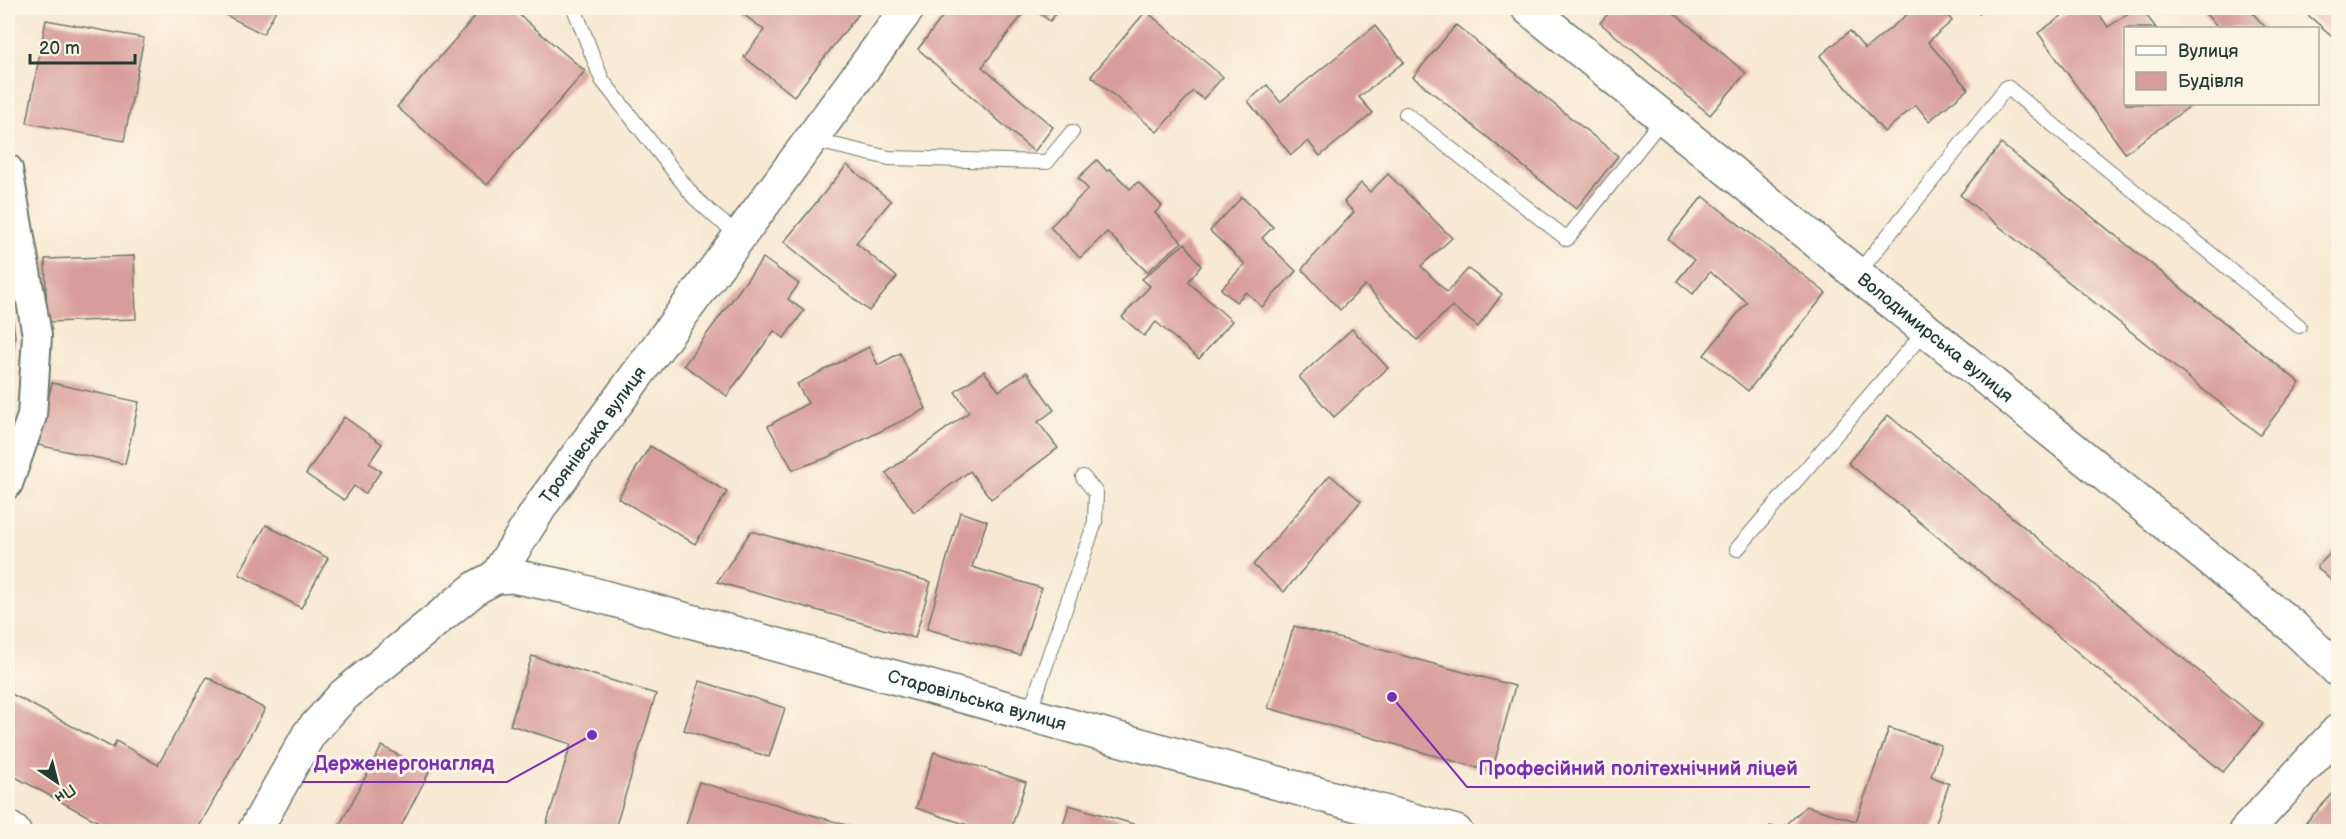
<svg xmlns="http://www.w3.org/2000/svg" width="2346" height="839" viewBox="0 0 2346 839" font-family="'Balsamiq Sans',sans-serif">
	<rect width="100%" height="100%" fill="#fcf5e5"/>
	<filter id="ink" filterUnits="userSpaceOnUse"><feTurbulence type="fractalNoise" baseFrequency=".0167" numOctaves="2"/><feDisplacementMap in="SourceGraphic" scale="12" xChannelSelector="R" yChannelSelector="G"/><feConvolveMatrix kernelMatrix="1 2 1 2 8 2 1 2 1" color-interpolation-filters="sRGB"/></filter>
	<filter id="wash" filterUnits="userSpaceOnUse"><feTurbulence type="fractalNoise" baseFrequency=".008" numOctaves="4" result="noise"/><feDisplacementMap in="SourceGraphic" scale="24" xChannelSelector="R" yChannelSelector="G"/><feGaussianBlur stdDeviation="1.35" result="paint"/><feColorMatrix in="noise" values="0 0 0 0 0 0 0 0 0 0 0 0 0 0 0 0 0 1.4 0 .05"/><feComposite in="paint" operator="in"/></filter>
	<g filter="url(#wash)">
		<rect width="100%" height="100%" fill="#f8e9d2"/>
		<g id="blocks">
			<g fill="#d89d9a">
				<polygon points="212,8 277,8 263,34"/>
				<polygon points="482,8 511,8 585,71 487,185 397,107"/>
				<polygon points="735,8 856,8 861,11 794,96 744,57 764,30"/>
				<polygon points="949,8 1017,8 1024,13 982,67 1053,127 1034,152 918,49"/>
				<polygon points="1032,8 1060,8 1050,21"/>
				<polygon points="1613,8 1668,8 1746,73 1710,115 1600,23"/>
				<polygon points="1915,8 1941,8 1952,21 1928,42 1968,89 1929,121 1916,105 1884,132 1820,56 1850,31 1865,49"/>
				<polygon points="1973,8 1986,8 1979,14"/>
				<polygon points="2073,8 2095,8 2108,27 2136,8 2141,8 2156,28 2126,28 2126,104 2193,104 2125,153 2038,33"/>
				<polygon points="2200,8 2248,8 2266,28 2219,28"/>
				<polygon points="2300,8 2338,8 2338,41"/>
				<polygon points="1146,11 1223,77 1203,99 1193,91 1157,132 1091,76"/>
				<polygon points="46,20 144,38 124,141 27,123"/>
				<polygon points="1456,25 1618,156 1576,209 1413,77"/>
				<polygon points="1375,26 1404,62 1359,97 1373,113 1320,156 1308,141 1291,155 1248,101 1267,85 1280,102"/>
				<polygon points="2001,144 2300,383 2260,435 1960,195"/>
				<polygon points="1097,160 1107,171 1110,169 1130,189 1138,182 1162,206 1155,213 1182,242 1147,272 1107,232 1080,258 1050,227 1088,189 1078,178"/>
				<polygon points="847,165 891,201 856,243 897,277 869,311 784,242"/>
				<polygon points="1388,174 1452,238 1421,266 1447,292 1468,269 1502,294 1478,327 1452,306 1417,340 1365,285 1340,310 1302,269 1354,212 1344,202 1361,183 1370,192"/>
				<polygon points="1703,196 1826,293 1748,391 1704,355 1747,302 1710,272 1693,294 1677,281 1694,260 1668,239"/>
				<polygon points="1242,197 1273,227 1262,238 1296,271 1262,307 1246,292 1236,302 1221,289 1245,264 1210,231"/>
				<polygon points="1185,243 1201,266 1188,282 1232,321 1199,359 1156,322 1144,336 1122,317 1150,286 1142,279"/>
				<polygon points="134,256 136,319 47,322 45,259"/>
				<polygon points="763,258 799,284 788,299 804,311 784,338 774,331 727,396 684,365"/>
				<polygon points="9,292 15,336 8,406 8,293"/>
				<polygon points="1352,329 1388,368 1334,417 1299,377"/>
				<polygon points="869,347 878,365 900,353 926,409 826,458 793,470 768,426 808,403 797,384"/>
				<polygon points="984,371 999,391 1027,372 1054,410 1038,422 1058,448 991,499 970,471 914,512 886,473 969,412 955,392"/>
				<polygon points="52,383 139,402 125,464 38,445"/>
				<polygon points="1888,415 2263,724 2223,772 1848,463"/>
				<polygon points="344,417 382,444 369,463 381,471 365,494 354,486 344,500 306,474"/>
				<polygon points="650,446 727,492 695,544 618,498"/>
				<polygon points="1330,475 1361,501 1284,592 1253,565"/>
				<polygon points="960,512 987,521 972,567 1041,588 1020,655 927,629"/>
				<polygon points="266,525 328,558 301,608 239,574"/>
				<polygon points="751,531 931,582 915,638 717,582"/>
				<polygon points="2338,545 2338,587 2317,567"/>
				<polygon points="1294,626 1515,686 1492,772 1268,708"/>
				<polygon points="532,656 656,694 614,832 544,832 571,744 510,725"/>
				<polygon points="207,677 265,709 196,832 117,832 8,773 8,692 113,748 116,741 158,765"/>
				<polygon points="700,681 785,708 769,757 684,730"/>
				<polygon points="1889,728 1941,745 1931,776 1949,784 1933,832 1770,832 1770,826 1783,828 1806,806 1856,821"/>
				<polygon points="382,746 429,772 398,832 336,832"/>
				<polygon points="934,752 1026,782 1010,832 989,832 916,808"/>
				<polygon points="699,782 867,831 867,832 684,832"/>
				<polygon points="2338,788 2338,832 2297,832"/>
				<polygon points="1069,805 1157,831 1157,832 1061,832"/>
			</g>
		</g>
	</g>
	<g filter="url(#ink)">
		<use href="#blocks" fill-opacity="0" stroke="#6b796b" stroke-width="1.5"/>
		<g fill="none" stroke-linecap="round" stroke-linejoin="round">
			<g stroke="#6b796b" stroke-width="16">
				<g id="service">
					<polyline points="574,8 602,80 694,197 718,219 739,234"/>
					<polyline points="1406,114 1567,239 1664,117"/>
					<polyline points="812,140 889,158 1047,162 1072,132"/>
					<polyline points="1858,273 2007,87 2299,326"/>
					<polyline points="1737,549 1927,329"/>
					<polyline points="1029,714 1095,522 1096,493 1083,477"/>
				</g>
			</g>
			<g stroke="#6b796b" stroke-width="32">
				<polyline id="minor" points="8,169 37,335 32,416 8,484"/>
			</g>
			<g stroke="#6b796b" stroke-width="36">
				<g id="tertiary">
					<path id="s1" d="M1528 8 2292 626 2338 670"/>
					<path id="s2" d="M496 577 544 501 908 8"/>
					<polyline points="2245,832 2338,731"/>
				</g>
			</g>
			<g stroke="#6b796b" stroke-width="36">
				<g id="primary">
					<polyline points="8,828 14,832"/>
					<path id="s3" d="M254 832 309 734 344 695 477 587 496 577 512 576 567 587 1456 832"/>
				</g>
			</g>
			<use href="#service" stroke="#fff" stroke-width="14"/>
			<use href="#minor" stroke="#fff" stroke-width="28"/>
			<use href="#tertiary" stroke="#fff" stroke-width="33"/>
			<use href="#primary" stroke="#fff" stroke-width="33"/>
		</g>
	</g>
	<g text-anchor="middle" stroke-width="6" stroke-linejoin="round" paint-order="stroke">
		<g font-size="18" fill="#1f3d34" stroke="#fcf5e5">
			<text dy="6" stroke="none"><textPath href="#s1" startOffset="524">Володимирська вулиця</textPath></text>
			<text dy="6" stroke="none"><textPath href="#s2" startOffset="172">Троянівська вулиця</textPath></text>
			<text dy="6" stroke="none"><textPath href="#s3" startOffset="855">Старовільська вулиця</textPath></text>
		</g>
	</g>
	<path fill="none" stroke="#7b2cbf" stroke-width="2" d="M592 735L507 782H302M1392 697L1467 787H1810"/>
	<g fill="#7b2cbf" stroke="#fcf5e5" stroke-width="2">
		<circle cx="592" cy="735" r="6"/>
		<circle cx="1392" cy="697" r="6"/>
	</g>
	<g font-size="20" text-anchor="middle" font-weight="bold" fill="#7b2cbf" stroke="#fcf5e5" stroke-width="6" stroke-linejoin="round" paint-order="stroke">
		<text x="404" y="770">Держенергонагляд</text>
		<text x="1638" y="775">Професійний політехнічний ліцей</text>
	</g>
	<rect width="2346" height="839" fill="none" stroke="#fcf5e5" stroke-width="30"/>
	<rect x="2124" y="27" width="195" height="78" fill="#fcf5e5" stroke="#a4ab9e" stroke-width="1.5"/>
	<rect x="2136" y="46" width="30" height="9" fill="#ffffff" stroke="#a4ab9e" stroke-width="1.5"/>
	<text x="2178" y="57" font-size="18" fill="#1f3d34">Вулиця</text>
	<rect x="2136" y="72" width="30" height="18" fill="#d89d9a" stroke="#a4ab9e" stroke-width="1.5"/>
	<text x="2178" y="87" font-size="18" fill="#1f3d34">Будівля</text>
	<g transform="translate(57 782) rotate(145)" stroke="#fcf5e5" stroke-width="4.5" paint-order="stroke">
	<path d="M0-4.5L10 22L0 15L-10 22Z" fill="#1f3d34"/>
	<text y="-9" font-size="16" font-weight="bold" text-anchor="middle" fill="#1f3d34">Пн</text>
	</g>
	<path d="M30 54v9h105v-9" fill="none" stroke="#1f3d34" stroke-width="3"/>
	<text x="39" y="54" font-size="18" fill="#1f3d34" stroke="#fcf5e5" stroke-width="4.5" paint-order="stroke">20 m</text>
</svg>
